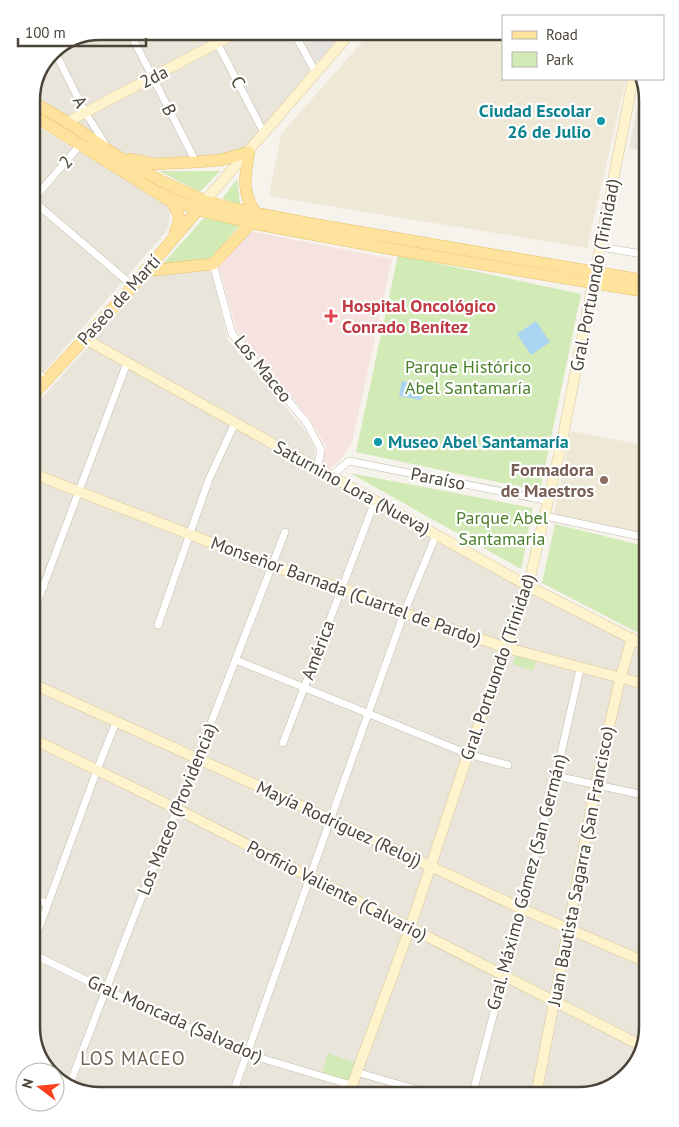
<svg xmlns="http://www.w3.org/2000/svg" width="679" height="1127" viewBox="0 0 679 1127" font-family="'PT Sans',sans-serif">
	<rect width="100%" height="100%" fill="#f6f3ec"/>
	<g fill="#eae5da">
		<polygon points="100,31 343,31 240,154 180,161 117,156 31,96 52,51"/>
		<polygon points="643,79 648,100 648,151 629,148"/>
		<polygon points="31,123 171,205 168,229 31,387"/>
		<polygon points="210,265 228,340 304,429 315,449 314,472 422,530 525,591 648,650 648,1027 636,1065 609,1089 579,1096 96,1096 62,1084 55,1077 55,1072 51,1072 38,1057 31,1027 31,410 95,339 154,271"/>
	</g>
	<g fill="#efe8d6">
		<polygon points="372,31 503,31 503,79 626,79 587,248 269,196 281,134"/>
		<polygon points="571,431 648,446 648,536 554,515"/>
	</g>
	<polygon fill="#f6e3e0" points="250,231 392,259 352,443 339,461 329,469 322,465 326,446 309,418 237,332 219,267"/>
	<g fill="#d2eab5">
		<polygon points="451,31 503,31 503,41"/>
		<polygon points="159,171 220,171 200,192"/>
		<polygon points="237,179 240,204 222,199"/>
		<polygon points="204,218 239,225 209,262 161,266"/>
		<polygon points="398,255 581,294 540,491 356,452"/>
		<polygon points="350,473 533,508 521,569"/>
		<polygon points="555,524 648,547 648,638 542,583"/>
		<polygon points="518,656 536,661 533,671 513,664 515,657"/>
		<polygon points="328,1053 355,1063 349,1082 322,1073"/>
	</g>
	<polygon fill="#e5e3e0" points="304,31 344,31 318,62"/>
	<g fill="#a9d4f2">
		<polygon points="536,321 550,342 531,355 517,334"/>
		<polygon points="402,381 424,385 421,400 399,396"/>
	</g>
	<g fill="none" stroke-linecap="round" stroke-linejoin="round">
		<g stroke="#c2bbae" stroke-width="8">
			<g id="street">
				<polyline points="129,31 196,162"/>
				<polyline points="211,31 264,133"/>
				<polyline points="293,31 316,73"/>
				<polyline points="54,50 85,112 107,147"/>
				<polyline points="31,199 133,286"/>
				<polyline points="31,202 81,144"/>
				<polyline points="601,247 648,255"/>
				<polyline points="213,264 232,334 307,423 321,450 317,469"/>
				<polyline points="31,366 46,380"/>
				<polyline points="331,476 349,461 549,501"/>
				<polyline points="545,516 648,538"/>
				<polyline points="31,582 44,587"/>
				<polyline points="31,619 127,363"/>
				<polyline points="158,625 209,479 235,423"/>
				<polyline points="236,660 468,754 508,765"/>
				<polyline points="283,743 375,501"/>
				<polyline points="556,776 648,796"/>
				<polyline points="31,896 47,904"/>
				<polyline points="31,950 97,770 116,722"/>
				<polyline points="31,953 106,990 247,1054 351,1085"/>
				<polyline points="356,1072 439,1096"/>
				<polyline points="69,1086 135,914 197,759 285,532"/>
				<polyline points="232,1096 404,613 436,535"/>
				<polyline points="472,1096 556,776 580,669"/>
			</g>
		</g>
		<g stroke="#d6c79b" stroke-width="11">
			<g id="secondary">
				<polyline points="67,122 240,31"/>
				<polyline points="205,201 352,31"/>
				<polyline points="85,339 528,586 648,647"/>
				<polyline points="31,473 271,566 341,588 404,613 507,648 648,685"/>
				<polyline points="31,683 267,790 520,908 648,963"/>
				<polyline points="31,738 177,809 642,1046"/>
				<polyline points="348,1096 410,928 468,754 507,648 528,586 561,446 633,79"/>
				<polyline points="536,1096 596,784 620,679 632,638"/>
			</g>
		</g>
		<g stroke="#e6c16a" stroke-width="12">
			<g id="primary">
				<polyline points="31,101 67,122 117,156 161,181 205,201 226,207 307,223 648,281"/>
				<path d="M31 114 172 202C179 215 182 217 175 232"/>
				<path d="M130 159 154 164 196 162 221 160 249 152C245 177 241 190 255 212"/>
				<polyline points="160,193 198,210 251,223 397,250 648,292"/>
				<polyline points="145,271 213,264 251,223"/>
				<polyline points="31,397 133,286 201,206"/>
			</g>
		</g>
		<use href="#street" stroke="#fff" stroke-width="7"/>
		<use href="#secondary" stroke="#fff3cd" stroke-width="10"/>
		<use href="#primary" stroke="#ffe39c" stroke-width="11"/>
	</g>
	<g fill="#0f9aa8" stroke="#fff" stroke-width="2">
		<circle cx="601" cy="121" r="5"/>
		<circle cx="378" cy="442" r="5"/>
	</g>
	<path fill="#e0444e" stroke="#fff" stroke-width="2" d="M328.5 308.5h5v5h5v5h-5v5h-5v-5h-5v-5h5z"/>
	<circle fill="#8d6e63" stroke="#fff" stroke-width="2" cx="604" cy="480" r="5"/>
	<g text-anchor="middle" stroke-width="4.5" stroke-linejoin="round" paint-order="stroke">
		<g font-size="18" fill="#4b4439" stroke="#fff">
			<text transform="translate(154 77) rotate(-27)" y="6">2da</text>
			<text transform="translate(238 82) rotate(63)" y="6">C</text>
			<text transform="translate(80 102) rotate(63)" y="6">A</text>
			<text transform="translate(169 110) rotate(63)" y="6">B</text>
			<text transform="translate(66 162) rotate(-49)" y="6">2</text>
			<text transform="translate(595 275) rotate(-79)" y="6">Gral. Portuondo (Trinidad)</text>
			<text transform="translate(119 300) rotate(-48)" y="6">Paseo de Martí</text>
			<text transform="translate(263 369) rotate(51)" y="6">Los Maceo</text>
			<text transform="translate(438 479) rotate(11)" y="6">Paraíso</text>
			<text transform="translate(352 488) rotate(29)" y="6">Saturnino Lora (Nueva)</text>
			<text transform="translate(346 591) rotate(20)" y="6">Monseñor Barnada (Cuartel de Pardo)</text>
			<text transform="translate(318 650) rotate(-69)" y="6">América</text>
			<text transform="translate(498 667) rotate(-71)" y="6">Gral. Portuondo (Trinidad)</text>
			<text transform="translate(177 809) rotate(-68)" y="6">Los Maceo (Providencia)</text>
			<text transform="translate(339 824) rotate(25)" y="6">Mayía Rodríguez (Reloj)</text>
			<text transform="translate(581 866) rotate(-79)" y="6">Juan Bautista Sagarra (San Francisco)</text>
			<text transform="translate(527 882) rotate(-75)" y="6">Gral. Máximo Gómez (San Germán)</text>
			<text transform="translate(337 891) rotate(27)" y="6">Porfirio Valiente (Calvario)</text>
			<text transform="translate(175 1019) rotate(24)" y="6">Gral. Moncada (Salvador)</text>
		</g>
		<g font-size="18" font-weight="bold" fill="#0d838f" stroke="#fff" text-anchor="end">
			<text x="591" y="117">Ciudad Escolar<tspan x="591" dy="21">26 de Julio</tspan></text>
			<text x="388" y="448" text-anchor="start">Museo Abel Santamaría</text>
		</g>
		<g font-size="18" font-weight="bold" fill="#be3a42" stroke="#fff" text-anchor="start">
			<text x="342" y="312">Hospital Oncológico<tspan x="342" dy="21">Conrado Benítez</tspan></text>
		</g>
		<g font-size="18" fill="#4a7f2a" stroke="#fff">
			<text x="468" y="373">Parque Histórico<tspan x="468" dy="21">Abel Santamaría</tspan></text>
			<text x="502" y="524">Parque Abel<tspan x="502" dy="21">Santamaria</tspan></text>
		</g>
		<g font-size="18" font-weight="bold" fill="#785e54" stroke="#fff" text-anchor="end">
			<text x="594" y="476">Formadora<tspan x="594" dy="21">de Maestros</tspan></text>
		</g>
		<g font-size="19" letter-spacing="1" fill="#6e6250" stroke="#fff">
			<text x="133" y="1065">LOS MACEO</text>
		</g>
	</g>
	<path d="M0 0H679V1127H0ZM100 40H579A60 60 0 0 1 639 100V1027A60 60 0 0 1 579 1087H100A60 60 0 0 1 40 1027V100A60 60 0 0 1 100 40Z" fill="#fff" fill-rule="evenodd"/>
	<path fill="none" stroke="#4b4439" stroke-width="2.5" d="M100 40H579A60 60 0 0 1 639 100V1027A60 60 0 0 1 579 1087H100A60 60 0 0 1 40 1027V100A60 60 0 0 1 100 40Z"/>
	<rect x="502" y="15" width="162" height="65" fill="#ffffff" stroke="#b7b4b0"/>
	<rect x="512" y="31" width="25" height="8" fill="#ffe39c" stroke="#b7b4b0"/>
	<text x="546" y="40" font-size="15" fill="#4b4439">Road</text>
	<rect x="512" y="52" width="25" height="15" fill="#d2eab5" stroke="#b7b4b0"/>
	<text x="546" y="65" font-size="15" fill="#4b4439">Park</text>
	<g transform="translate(40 1087) rotate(286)"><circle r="24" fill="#ffffff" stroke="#b7b4b0"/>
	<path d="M0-4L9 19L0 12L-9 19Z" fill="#fc3f1d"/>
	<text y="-8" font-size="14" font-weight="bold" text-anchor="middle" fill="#4b4439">N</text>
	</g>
	<path d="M18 38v8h128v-8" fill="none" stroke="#4b4439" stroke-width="2.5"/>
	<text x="25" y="38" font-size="15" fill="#4b4439" stroke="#ffffff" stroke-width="4" paint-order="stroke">100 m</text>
</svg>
